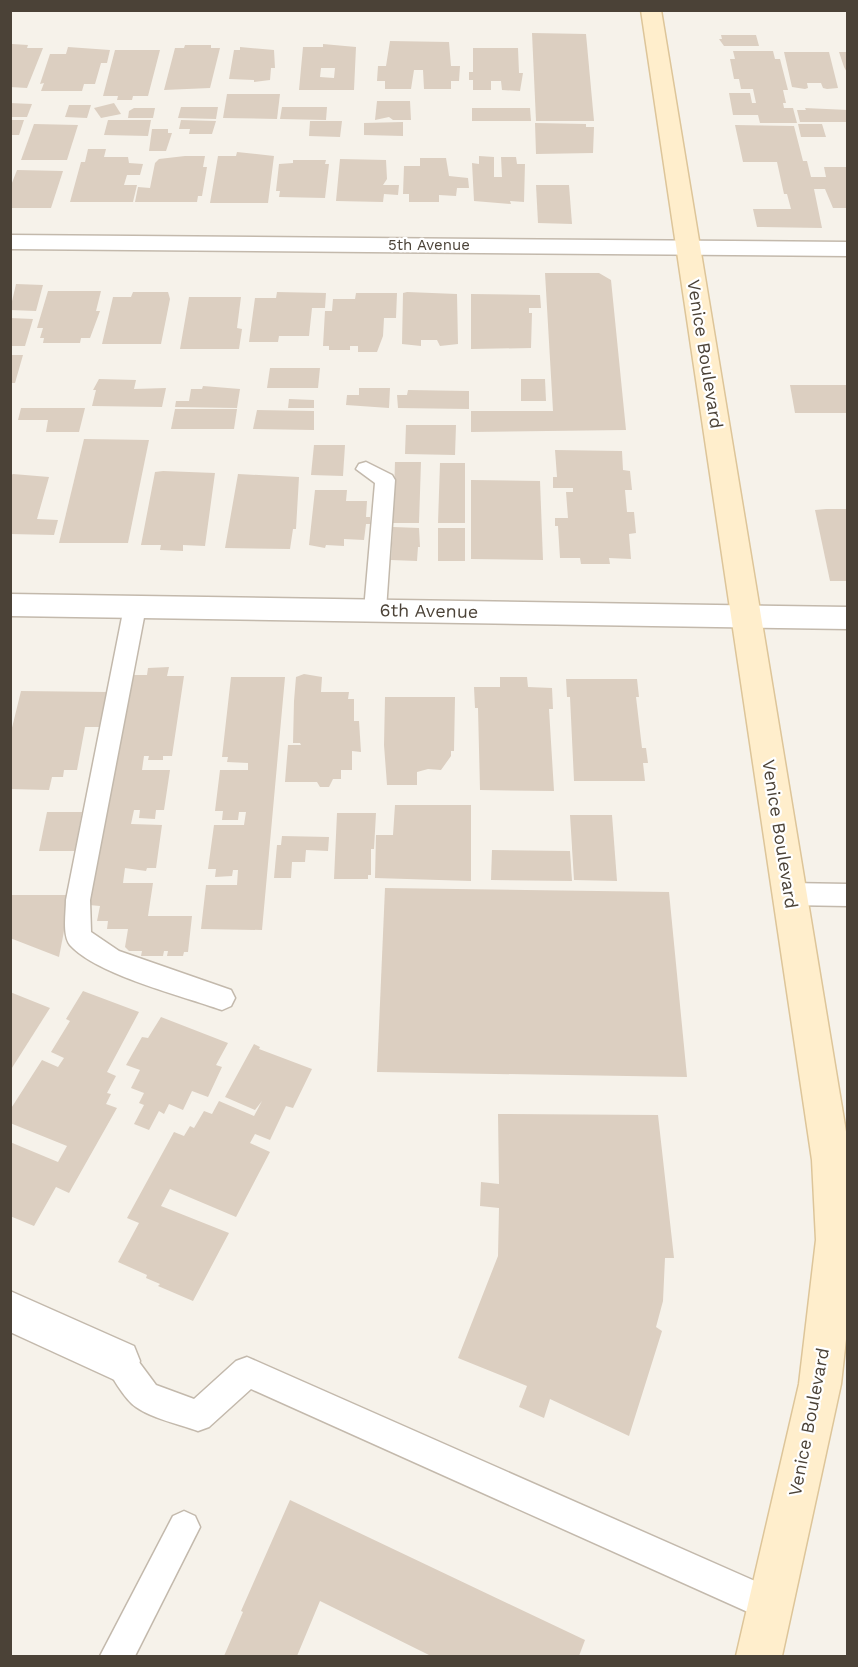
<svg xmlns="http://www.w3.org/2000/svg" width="858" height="1667" viewBox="0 0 858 1667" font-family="'Work Sans',sans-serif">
	<rect width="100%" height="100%" fill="#f6f2ea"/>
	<g fill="#dccfc1" fill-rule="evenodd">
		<polygon points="532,33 586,34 594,121 536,121"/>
		<polygon points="721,35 756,35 759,46 724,46 719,39 722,39"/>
		<polygon points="390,41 449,42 451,66 460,66 459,81 451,81 451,89 424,89 423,70 414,70 411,89 385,89 385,81 377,81 378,66 386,66"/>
		<polygon points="12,44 28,45 27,48 43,48 27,88 10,87"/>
		<path d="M323 44 356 47 354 90H299L303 47H323ZM321 68H335L334 78 320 77Z"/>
		<polygon points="185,45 211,45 211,48 220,48 210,88 164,90 175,48 184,48"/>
		<polygon points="68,47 110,50 107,63 101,63 95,84 84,84 82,91 41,91 44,83 40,84 50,54 66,54"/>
		<polygon points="240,47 274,50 275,68 271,68 270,80 254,82 254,80 229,79 234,50 240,50"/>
		<polygon points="473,48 518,48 519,73 523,73 520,91 502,90 501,81 491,81 491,90 473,90 473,80 469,80 469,72 473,72"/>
		<polygon points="115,50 160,50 148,96 133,96 132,100 117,100 118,96 103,96"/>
		<polygon points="733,51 773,51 775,59 780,59 788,90 783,90 786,103 783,103 784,108 793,108 797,123 760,123 758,115 733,115 729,93 750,93 752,103 756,103 753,89 741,89 739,79 734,79 730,59 735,59"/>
		<polygon points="784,52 829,52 838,88 827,89 823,88 821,83 807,83 808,88 805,89 792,87"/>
		<polygon points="839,52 848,52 848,74 844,67"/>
		<polygon points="227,94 280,94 277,119 223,118"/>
		<polygon points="377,101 410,101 411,120 393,120 389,117 375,120"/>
		<polygon points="10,103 32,104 27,117 10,117"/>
		<polygon points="114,103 121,114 101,118 94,108"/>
		<polygon points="69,105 91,105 87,118 65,117"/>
		<polygon points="181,107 218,107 216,119 178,118"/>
		<polygon points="282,107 327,107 326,120 280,119"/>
		<polygon points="134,108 155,108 153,118 128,118 129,111"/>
		<polygon points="472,108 530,108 531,121 472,121"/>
		<polygon points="805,108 848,110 848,122 800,122 797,110 806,110"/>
		<polygon points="10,120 24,120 19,135 10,135"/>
		<polygon points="108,120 151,120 148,136 104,135"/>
		<polygon points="181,120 216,121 212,134 189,134 190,129 179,129"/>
		<polygon points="310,121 342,121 340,137 309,136"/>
		<polygon points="403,122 403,136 364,135 364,123"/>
		<polygon points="535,123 586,124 586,127 594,127 593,153 536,154"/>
		<polygon points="34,124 78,125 67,160 21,160"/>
		<polygon points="798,124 822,124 826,137 801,137"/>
		<polygon points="735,125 794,126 803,161 807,161 811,177 826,177 824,167 848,167 848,208 833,208 825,189 814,189 822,228 757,227 753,209 791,209 787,194 784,194 777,162 743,162"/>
		<polygon points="152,129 168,129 168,133 172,133 166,151 149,151"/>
		<polygon points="88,149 106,149 104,157 128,157 129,163 143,164 140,175 127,175 124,185 137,185 133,202 70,202 81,162 85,162"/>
		<polygon points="237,152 274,156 268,203 210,203 218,156 236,156"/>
		<polygon points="185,156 205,156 203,167 207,167 202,196 198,196 197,202 135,202 138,187 150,188 155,163 159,159"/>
		<polygon points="479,156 494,157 494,177 502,177 501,157 516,157 517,164 525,164 524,202 510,201 511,204 474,201 472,163 479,164"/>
		<polygon points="420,158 446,158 449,176 468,178 469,188 457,188 456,196 439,195 439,202 409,202 409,194 403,194 404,166 420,166"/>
		<polygon points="340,159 386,160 387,179 383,185 399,185 398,195 384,194 383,202 336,201"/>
		<polygon points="293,160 326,160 325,164 329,164 325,198 279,197 280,191 276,191 279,164 293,163"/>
		<polygon points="17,170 63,171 51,208 10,208 10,188"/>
		<polygon points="536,185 569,185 572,224 538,223"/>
		<polygon points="545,273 599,273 611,280 626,430 471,432 471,411 553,411"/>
		<polygon points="16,284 43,285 36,311 10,310"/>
		<polygon points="48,291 101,291 96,311 100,311 90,338 81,338 80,343 43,343 44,338 40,338 43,328 37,328"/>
		<polygon points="133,292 168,292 170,299 161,344 102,344 113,297 131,297"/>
		<polygon points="277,292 326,293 325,308 312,308 309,336 279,336 278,342 249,342 255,298 276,298"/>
		<polygon points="407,292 457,294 458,344 440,346 437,340 421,340 421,346 402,344 403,293"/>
		<polygon points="356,293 397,293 396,318 384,318 383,336 377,352 358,352 358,346 350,346 350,350 329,350 329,346 323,346 325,311 332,311 333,299 355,299"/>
		<polygon points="471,294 540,295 541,308 529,308 529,313 532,313 531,348 471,349"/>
		<polygon points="189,297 241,297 237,328 242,329 239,349 180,349"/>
		<polygon points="10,318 33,319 25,346 10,346"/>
		<polygon points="10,355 23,355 15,383 10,383"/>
		<polygon points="270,368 320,368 318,388 267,388"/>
		<polygon points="99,379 136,380 134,389 166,388 162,407 92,406 96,390 93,390"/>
		<polygon points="521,379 545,379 546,401 521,401"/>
		<polygon points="790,385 848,385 848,413 795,413"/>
		<polygon points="203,386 240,389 237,408 175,407 176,401 189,401 191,389 202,389"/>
		<polygon points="359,388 390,388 389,408 346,405 347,395 359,395"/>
		<polygon points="408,390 469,391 469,409 398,408 397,395 407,395"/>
		<polygon points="289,399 314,400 314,408 288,408"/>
		<polygon points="21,408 85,408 79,432 46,432 48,420 18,420"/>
		<polygon points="175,409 237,409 234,429 171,429"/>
		<polygon points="257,410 314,411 314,430 253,429"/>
		<polygon points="406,425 456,425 455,455 405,454"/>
		<polygon points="84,439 149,440 128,543 59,543"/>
		<polygon points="314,445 345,445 343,476 311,475"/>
		<polygon points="555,450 622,451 623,470 630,471 632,490 625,490 627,512 634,512 636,533 629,534 631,559 609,558 610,564 581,564 580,558 560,558 558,526 555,526 555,518 568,518 566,492 573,492 573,488 553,488 553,477 557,477"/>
		<polygon points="395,462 421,462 419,523 393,523"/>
		<polygon points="440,463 465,463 465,523 438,523"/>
		<polygon points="163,471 215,473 205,546 183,545 183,551 160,550 161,545 141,545 155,472"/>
		<polygon points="13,474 49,477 37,519 58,520 54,535 10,534 10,476"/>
		<polygon points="238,474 299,477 296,529 293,529 290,549 225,548"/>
		<polygon points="471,480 540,481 543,560 471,559"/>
		<polygon points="315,490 347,490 346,501 367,501 366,517 370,517 370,524 366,524 364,540 344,539 344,546 326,545 325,548 309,545"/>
		<polygon points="826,509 848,509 848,581 830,581 815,510"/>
		<polygon points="393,527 419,528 420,547 418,547 417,561 391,560"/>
		<rect x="438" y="528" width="27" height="33"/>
		<polygon points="169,667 167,676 184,676 172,756 163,756 163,760 148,760 149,756 144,756 142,770 170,770 164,810 156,810 155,819 139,818 140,810 134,810 131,824 162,825 156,868 147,868 146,871 125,868 123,883 153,883 148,916 192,916 188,952 184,952 183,956 167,956 168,951 164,951 163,956 141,956 142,951 129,951 125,947 128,929 107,929 108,921 97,921 100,906 89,905 130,675 147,675 148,668"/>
		<polygon points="304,674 322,677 321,692 349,692 348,699 354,699 354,721 359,721 361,752 352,751 352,770 341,770 341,779 333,779 329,787 320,787 317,782 285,782 288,745 301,745 300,743 293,743 294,701 296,677"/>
		<polygon points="231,677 285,677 262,930 201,929 206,885 237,885 238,870 233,870 232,876 215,877 216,869 208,869 214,825 244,825 246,812 239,812 238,820 222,820 223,811 215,811 220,770 248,770 248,763 227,762 228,757 222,757"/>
		<polygon points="500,677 527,677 528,687 552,688 553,709 549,709 554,791 480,790 478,708 475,708 474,687 500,687"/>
		<polygon points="566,679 637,679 639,697 636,697 642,748 646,748 648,763 643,763 645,781 574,781 570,697 567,697"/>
		<polygon points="21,691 108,692 100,727 85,727 77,770 64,770 63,777 52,777 49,790 10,789 10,736"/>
		<polygon points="385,697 455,697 454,751 451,751 451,756 441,770 428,769 417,772 417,785 387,785 384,745"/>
		<polygon points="395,805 471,805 471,881 375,878 376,835 393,835"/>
		<polygon points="47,812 82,812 75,851 39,851"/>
		<polygon points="337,813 376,813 374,849 371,849 371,875 368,875 368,879 334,879"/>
		<polygon points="570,815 612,815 617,881 574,880"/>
		<polygon points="282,836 329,837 328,851 306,850 305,862 292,862 291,878 274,878 277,845 281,845"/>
		<polygon points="492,850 570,851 572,881 491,880"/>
		<polygon points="385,888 669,892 687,1077 377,1072"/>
		<polygon points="10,895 71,895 59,957 10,938"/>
		<polygon points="83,991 139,1012 107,1072 116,1076 107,1093 111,1094 106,1104 117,1108 69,1193 56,1187 34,1226 10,1216 10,1142 58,1162 67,1146 10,1123 10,1110 42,1060 58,1067 64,1058 51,1052 70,1021 66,1019"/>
		<polygon points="10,992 50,1008 10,1071"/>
		<polygon points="161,1017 228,1043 216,1065 222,1067 208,1097 192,1091 183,1110 169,1104 164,1114 159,1111 149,1130 134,1124 144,1105 139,1103 144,1093 131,1088 140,1070 126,1065 142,1037 148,1038"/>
		<polygon points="254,1044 260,1047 259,1049 312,1069 293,1108 286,1106 270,1140 255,1134 250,1143 270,1152 236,1217 170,1189 161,1206 229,1233 193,1301 158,1286 160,1284 146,1278 147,1275 118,1262 139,1223 127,1218 174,1132 184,1136 190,1126 194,1128 204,1111 212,1114 219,1101 254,1116 262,1101 255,1110 225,1097"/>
		<polygon points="498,1114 658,1115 674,1258 665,1258 663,1301 656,1327 662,1331 629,1436 550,1399 544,1418 519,1407 527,1386 458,1358 498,1256 499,1208 480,1206 481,1182 499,1184"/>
		<polygon points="290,1500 585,1640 579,1656 431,1656 320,1601 297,1656 224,1656 243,1612 241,1611"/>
	</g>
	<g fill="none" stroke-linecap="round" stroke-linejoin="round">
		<g stroke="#c3b9ac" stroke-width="3">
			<g id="service">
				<polygon points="366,462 392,475 395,480 386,610 383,616 375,618 367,616 364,610 375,483 356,469 359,464"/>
				<path d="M135 599 143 601 146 607 90 900 91 932 119 951 231 990 235 998 231 1006 222 1010C183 996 97 975 70 945 62 935 66 912 66 900L124 607 127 601Z"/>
				<polygon points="789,883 848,884 848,906 789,905 780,901 777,894 780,887"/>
				<path d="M119 1346 130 1350 156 1385 194 1399 236 1361 247 1357 782 1593 787 1605 782 1617 770 1622 251 1389 209 1427 198 1431C179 1424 153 1419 136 1407 125 1400 109 1373 104 1361L108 1350Z"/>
				<polygon points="184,1511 195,1516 200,1527 135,1656 100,1656 173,1516"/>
			</g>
		</g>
		<g stroke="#c3b9ac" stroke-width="3">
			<g id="minor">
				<polygon points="10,235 848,242 848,256 10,249"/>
				<polygon points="10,594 848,607 848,629 10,616"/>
				<polygon points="10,1291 134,1346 140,1361 134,1376 119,1382 10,1332"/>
			</g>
		</g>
		<g stroke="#ddc599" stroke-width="3">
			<polygon id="secondary" points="641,10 661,10 848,1144 848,1321 841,1384 782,1656 736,1656 799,1384 816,1240 812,1160"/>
		</g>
		<use href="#service" fill="#fff" fill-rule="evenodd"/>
		<use href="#minor" fill="#fff" fill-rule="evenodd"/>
		<use href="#secondary" fill="#fec" fill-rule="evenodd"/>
	</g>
	<g text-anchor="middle" stroke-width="4.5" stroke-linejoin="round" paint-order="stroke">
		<g font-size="15" fill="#4b4237" stroke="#fff">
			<text x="429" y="250">5th Avenue</text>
		</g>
		<g font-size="18" fill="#4b4237" stroke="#fff">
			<text transform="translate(705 354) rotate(81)" y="6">Venice Boulevard</text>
			<text transform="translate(429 611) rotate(1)" y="6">6th Avenue</text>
			<text transform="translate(780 834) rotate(81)" y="6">Venice Boulevard</text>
			<text transform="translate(809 1422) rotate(-79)" y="6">Venice Boulevard</text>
		</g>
	</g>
	<rect width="858" height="1667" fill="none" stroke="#4b4237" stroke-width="24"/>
</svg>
